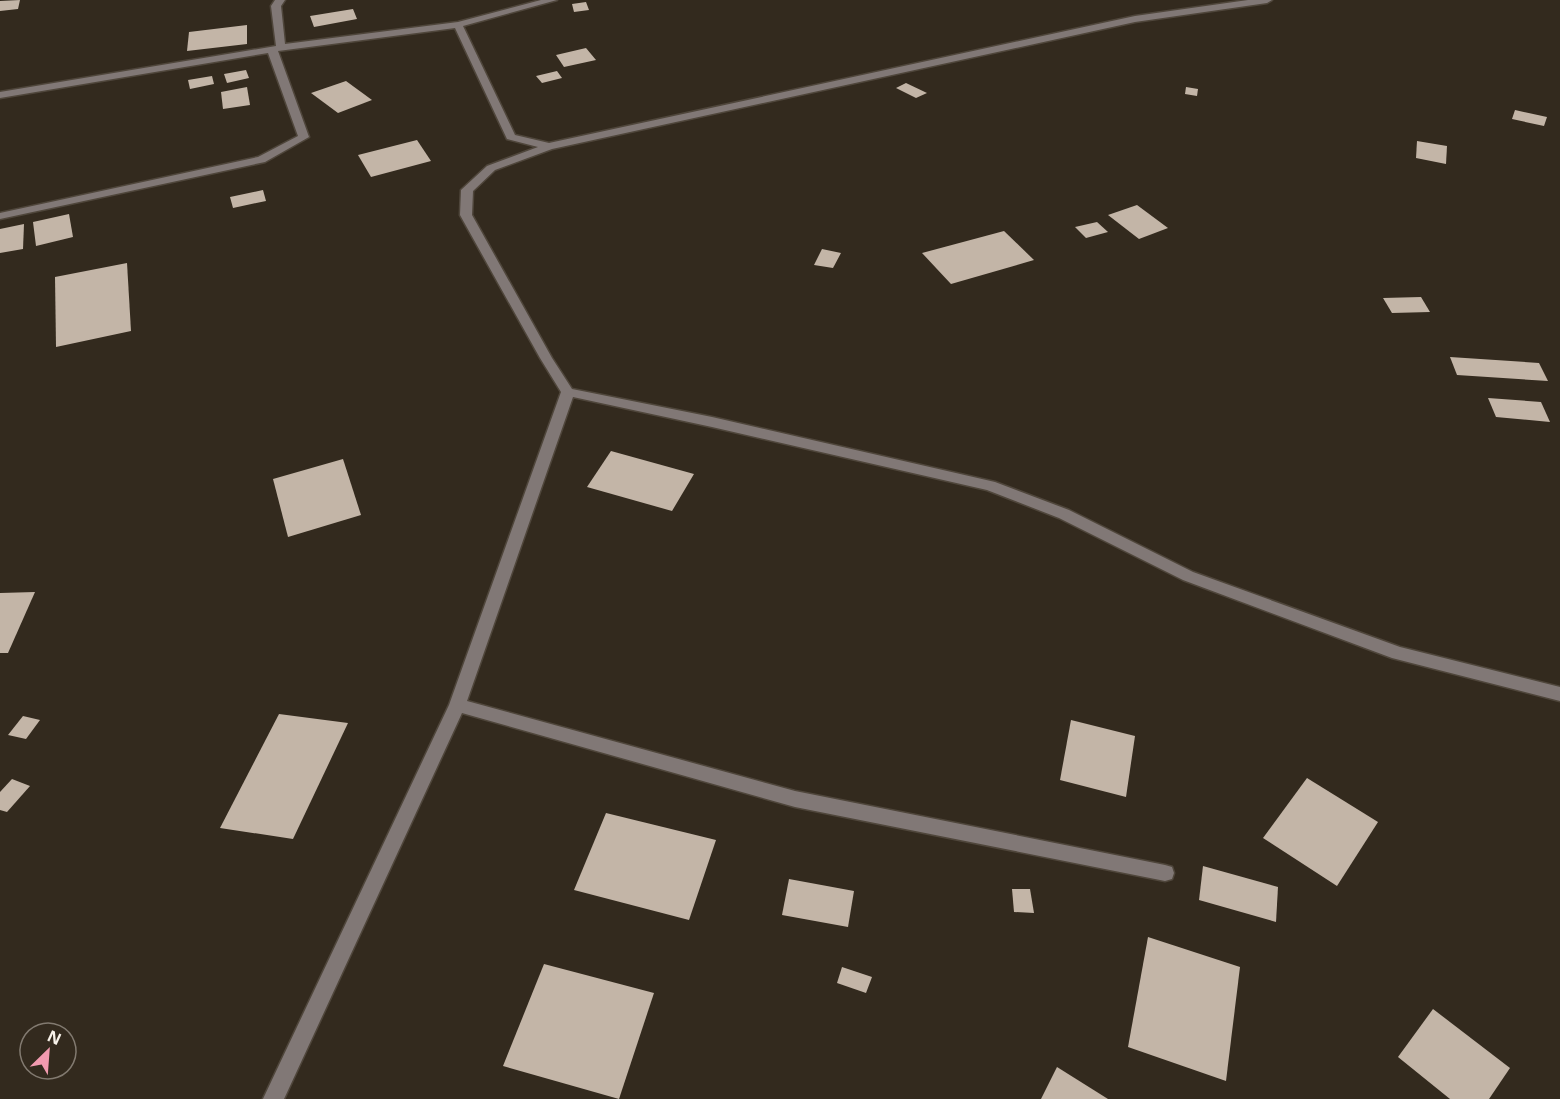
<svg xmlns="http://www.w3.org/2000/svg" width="1560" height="1099" viewBox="0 0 1560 1099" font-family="'Open Sans',sans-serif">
	<rect width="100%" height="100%" fill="#332a1e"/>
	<g fill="#c3b5a7">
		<polygon points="20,0 18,9 0,11 0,1"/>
		<polygon points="586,2 589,10 574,12 572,4"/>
		<polygon points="353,9 357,19 314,27 310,16"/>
		<polygon points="247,25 247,44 187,51 189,32"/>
		<polygon points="586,48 596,60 564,67 556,55"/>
		<polygon points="246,70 249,78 227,83 224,74"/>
		<polygon points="557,71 562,78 542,83 536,76"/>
		<polygon points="212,76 214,84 190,89 188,80"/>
		<polygon points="346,81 372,100 338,113 311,93"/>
		<polygon points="906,83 927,93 916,98 896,88"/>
		<polygon points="247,87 250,105 223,109 221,92"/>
		<polygon points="1186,87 1198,89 1197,96 1185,94"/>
		<polygon points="1515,110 1547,117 1544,126 1512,119"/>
		<polygon points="417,140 431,161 371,177 358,155"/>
		<polygon points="1417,141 1447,146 1446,164 1416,158"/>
		<polygon points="263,190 266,201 233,208 230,197"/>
		<polygon points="1137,205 1168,228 1139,239 1108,215"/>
		<polygon points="69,214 73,237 36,246 33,222"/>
		<polygon points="1097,222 1108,232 1086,238 1075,227"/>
		<polygon points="24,224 23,249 0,253 0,229"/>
		<polygon points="1004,231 1034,260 951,284 922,253"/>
		<polygon points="822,249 841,253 833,268 814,265"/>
		<polygon points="127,263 131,331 56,347 55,277"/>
		<polygon points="1421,297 1430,312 1392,313 1383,298"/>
		<polygon points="1450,357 1539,363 1548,381 1457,375"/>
		<polygon points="1488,398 1541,402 1550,422 1496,417"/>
		<polygon points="611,451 694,474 672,511 587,487"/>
		<polygon points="343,459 361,515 288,537 273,479"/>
		<polygon points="35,592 8,653 0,653 0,593"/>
		<polygon points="279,714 348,723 293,839 220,828"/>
		<polygon points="23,716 40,720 26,739 8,735"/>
		<polygon points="1071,720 1135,736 1126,797 1060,780"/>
		<polygon points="1307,778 1378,822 1337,886 1263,838"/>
		<polygon points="12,779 30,786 7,812 0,810 0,792"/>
		<polygon points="606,813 716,840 689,920 574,890"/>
		<polygon points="1203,866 1278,887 1276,922 1199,900"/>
		<polygon points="789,879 854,891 848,927 782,915"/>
		<polygon points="1012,889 1030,889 1034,913 1014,912"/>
		<polygon points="1148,937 1240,967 1226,1081 1128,1047"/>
		<polygon points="544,964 654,993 619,1099 503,1066"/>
		<polygon points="842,967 872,977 866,993 837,983"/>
		<polygon points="1433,1009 1510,1068 1489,1099 1450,1099 1398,1057"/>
		<polygon points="1057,1067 1108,1099 1041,1099"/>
	</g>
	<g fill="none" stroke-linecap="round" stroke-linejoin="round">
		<g stroke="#4f463b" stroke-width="3">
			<polygon id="minor" points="275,0 285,0 281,6 285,44 458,22 541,0 557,0 463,26 515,135 549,143 1135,16 1248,0 1272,0 1267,3 1135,22 552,149 495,170 473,191 472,215 552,358 572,389 712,417 995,482 1069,510 1193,572 1400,647 1560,687 1560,701 1392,658 1183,580 1059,518 987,490 712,427 573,397 467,701 795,791 1165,865 1172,867 1174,873 1172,879 1165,881 795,807 462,713 284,1099 263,1099 449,705 561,392 540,358 460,215 461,190 487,166 538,147 507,139 455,28 278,51 309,137 265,162 0,219 0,213 258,157 298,136 268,53 0,98 0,92 276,46 271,6"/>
		</g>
		<use href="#minor" fill="#817876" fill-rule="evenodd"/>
	</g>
	<g transform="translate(48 1051) rotate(25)"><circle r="28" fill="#332a1e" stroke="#827a70" stroke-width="1.5"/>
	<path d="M0-4.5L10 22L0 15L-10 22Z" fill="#f29aaf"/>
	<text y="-9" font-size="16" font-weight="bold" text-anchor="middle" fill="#f8f2ea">N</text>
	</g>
</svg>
